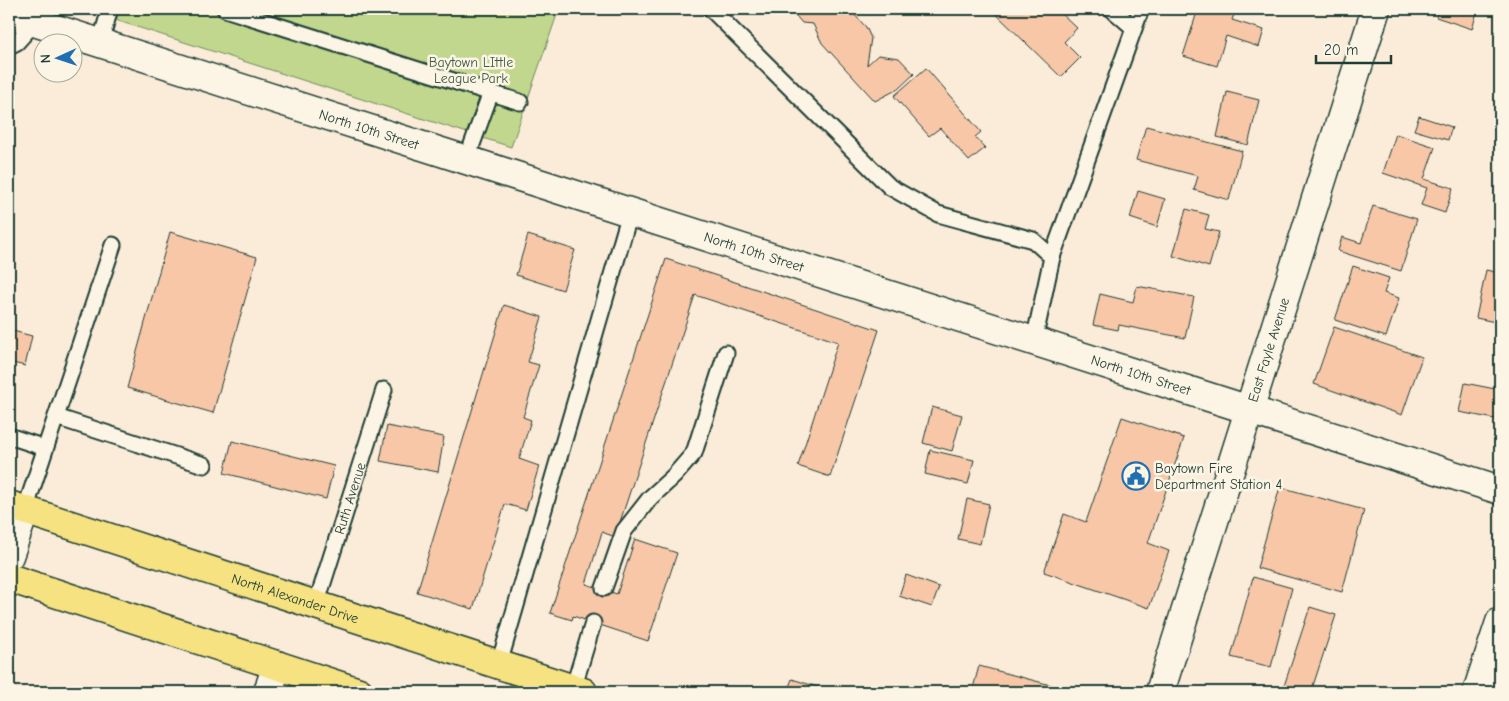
<svg xmlns="http://www.w3.org/2000/svg" width="1509" height="701" viewBox="0 0 1509 701" font-family="'Comic Neue',sans-serif">
	<rect width="100%" height="100%" fill="#fbecd9"/>
	<filter id="ink" filterUnits="userSpaceOnUse"><feTurbulence type="fractalNoise" baseFrequency=".02" numOctaves="2"/><feDisplacementMap in="SourceGraphic" scale="10" xChannelSelector="R" yChannelSelector="G"/><feConvolveMatrix kernelMatrix="1 2 1 2 8 2 1 2 1" color-interpolation-filters="sRGB"/></filter>
	<g filter="url(#ink)">
		<polygon fill="#c0d78d" stroke="#708a60" points="81,9 559,9 511,147"/>
		<g fill="#f8c7a8" stroke="#1f3d34">
			<polygon points="790,9 849,9 866,27 871,38 867,65 878,55 899,58 914,74 898,89 875,101 822,43 813,24 802,23"/>
			<polygon points="991,9 1057,9 1077,28 1064,42 1080,58 1061,77"/>
			<polygon points="1198,9 1236,9 1232,20 1264,30 1259,47 1226,36 1217,66 1183,56"/>
			<polygon points="1438,9 1478,9 1472,29 1436,17"/>
			<polygon points="926,68 981,132 975,137 985,148 969,161 940,128 929,136 894,96"/>
			<polygon points="1227,92 1259,100 1248,145 1217,137"/>
			<polygon points="1419,116 1452,127 1448,140 1414,130"/>
			<polygon points="1146,126 1242,151 1229,200 1194,190 1198,176 1136,160"/>
			<polygon points="1396,134 1435,147 1424,179 1453,188 1445,213 1421,205 1427,188 1383,173"/>
			<polygon points="1138,191 1165,199 1157,227 1130,218"/>
			<polygon points="1373,206 1417,219 1401,271 1338,251 1342,237 1361,243"/>
			<polygon points="1186,209 1209,215 1205,229 1219,232 1209,267 1173,256"/>
			<polygon points="170,232 257,257 213,413 127,388"/>
			<polygon points="528,235 575,250 563,290 516,275"/>
			<polygon points="666,259 879,330 830,477 798,466 838,342 695,295 615,537 602,532 586,584 617,594 635,539 677,553 648,641 573,616 572,620 550,613"/>
			<polygon points="1353,266 1389,278 1384,293 1399,298 1386,337 1335,320"/>
			<polygon points="1486,270 1500,273 1500,323 1476,318"/>
			<polygon points="1137,286 1194,297 1185,338 1119,325 1118,330 1093,325 1100,294 1133,302"/>
			<polygon points="504,305 542,317 528,362 539,365 523,417 531,420 519,459 539,466 526,510 505,504 473,609 417,592"/>
			<polygon points="1334,327 1422,357 1402,415 1314,384"/>
			<polygon points="9,330 32,336 25,366 9,362"/>
			<polygon points="1465,383 1500,390 1500,420 1459,412"/>
			<polygon points="932,407 962,415 952,451 923,443"/>
			<polygon points="1122,417 1184,438 1148,543 1169,551 1149,608 1044,572 1064,514 1086,522"/>
			<polygon points="387,426 444,437 438,472 380,461"/>
			<polygon points="232,441 334,466 326,499 224,473"/>
			<polygon points="930,450 974,460 968,484 925,474"/>
			<polygon points="1280,487 1364,510 1342,592 1257,568"/>
			<polygon points="967,499 989,504 980,544 958,539"/>
			<polygon points="906,575 939,587 932,607 899,596"/>
			<polygon points="1253,577 1292,588 1271,667 1231,657"/>
			<polygon points="1310,607 1336,615 1311,692 1282,692"/>
			<polygon points="979,666 1062,688 1061,692 972,692"/>
			<polygon points="792,679 827,690 826,692 787,692"/>
		</g>
		<g fill="none" stroke-linecap="round" stroke-linejoin="round">
			<g stroke="#1f3d34" stroke-width="19">
				<g id="lane">
					<polyline points="225,9 520,102"/>
					<polyline points="711,9 890,187 938,214 1033,240 1052,257 1034,341"/>
					<polyline points="1112,9 1134,28"/>
					<polyline points="100,43 110,9"/>
					<polyline points="9,46 17,42 34,23"/>
					<polyline points="466,161 491,92"/>
					<polyline points="1052,257 1141,9"/>
					<polyline points="56,417 204,465"/>
					<polyline points="9,436 45,448"/>
					<polyline points="25,510 113,245"/>
					<polyline points="604,588 624,531 650,498 674,476 694,453 726,353"/>
					<path id="s1" d="M316 605 384 390"/>
					<polyline points="499,664 630,213"/>
					<polyline points="573,689 593,623"/>
				</g>
			</g>
			<g stroke="#1f3d34" stroke-width="31">
				<g id="street">
					<path id="s2" d="M9 14C506 174 1004 330 1500 490"/>
					<polyline points="9,556 25,510"/>
					<polyline points="268,692 277,665"/>
					<polyline points="1477,692 1500,622"/>
				</g>
			</g>
			<g stroke="#1f3d34" stroke-width="31">
				<g id="secondary">
					<path id="s3" d="M1160 692 1376 9"/>
				</g>
			</g>
			<g stroke="#1f3d34" stroke-width="31">
				<g id="primary">
					<path id="s4" d="M9 505 583 692"/>
					<polyline points="9,578 359,692"/>
				</g>
			</g>
			<use href="#lane" stroke="#fcf5e5" stroke-width="15"/>
			<use href="#street" stroke="#fcf5e5" stroke-width="28"/>
			<use href="#secondary" stroke="#fcf5e5" stroke-width="28"/>
			<use href="#primary" stroke="#f6e281" stroke-width="28"/>
		</g>
	</g>
	<defs>
		<g id="civic-ring" transform="scale(1.4375)"><circle r="9.5" fill="#fcf5e5" stroke="#1f6fb2" stroke-width="1.5"/><path d="M-.6-6.5H3V-4.5H.6V-3L4-1V1h2V6H-6V1h2V-1L-.6-3ZM-1.2 2.5V6h2.4V2.5Z" fill="#1f6fb2"/></g>
	</defs>
	<g fill-rule="evenodd">
		<use href="#civic-ring" x="1136" y="476"/>
	</g>
	<g text-anchor="middle" stroke-width="5" stroke-linejoin="round" paint-order="stroke">
		<g font-size="14" fill="#3f5c46" stroke="#fcf5e5">
			<text x="471" y="67">Baytown LIttle<tspan x="471" dy="16">League Park</tspan></text>
		</g>
		<g font-size="14" fill="#1f3d34" stroke="#fcf5e5">
			<text dy="5" stroke="none"><textPath href="#s2" startOffset="378">North 10th Street</textPath></text>
			<text dy="5" stroke="none"><textPath href="#s2" startOffset="782">North 10th Street</textPath></text>
			<text dy="5" stroke="none"><textPath href="#s3" startOffset="359">East Fayle Avenue</textPath></text>
			<text dy="5" stroke="none"><textPath href="#s2" startOffset="1188">North 10th Street</textPath></text>
			<text dy="5" stroke="none"><textPath href="#s1" startOffset="112">Ruth Avenue</textPath></text>
			<text dy="5" stroke="none"><textPath href="#s4" startOffset="301">North Alexander Drive</textPath></text>
		</g>
		<g font-size="14" fill="#1f3d34" stroke="#fcf5e5" text-anchor="start">
			<text x="1155" y="473">Baytown Fire<tspan x="1155" dy="16">Department Station 4</tspan></text>
		</g>
	</g>
	<rect width="1509" height="701" fill="none" stroke="#fcf5e5" stroke-width="30"/>
	<rect x="15" y="15" width="1479" height="671" fill="none" stroke="#1f3d34" stroke-width="2" filter="url(#ink)"/>
	<g transform="translate(58 58) rotate(267)"><circle r="24" fill="#fcf5e5" stroke="#a4ab9e"/>
	<path d="M0-4L9 19L0 12L-9 19Z" fill="#1f6fb2"/>
	<text y="-8" font-size="14" font-weight="bold" text-anchor="middle" fill="#1f3d34">N</text>
	</g>
	<path d="M1316 55v8h75v-8" fill="none" stroke="#1f3d34" stroke-width="2.5"/>
	<text x="1324" y="55" font-size="15" fill="#1f3d34" stroke="#fcf5e5" stroke-width="4" paint-order="stroke">20 m</text>
</svg>
